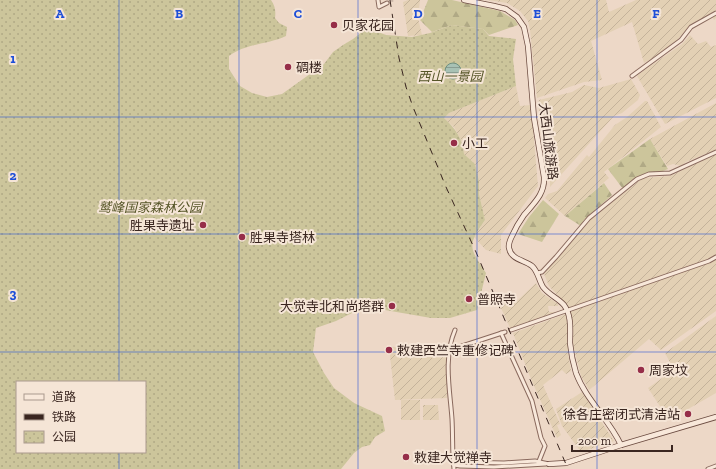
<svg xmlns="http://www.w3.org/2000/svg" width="716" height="469" viewBox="0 0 716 469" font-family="'Zilla Slab','Noto Sans SC',serif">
	<defs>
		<pattern id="farmland-furrows" width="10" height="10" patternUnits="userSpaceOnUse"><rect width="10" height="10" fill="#e3d0b4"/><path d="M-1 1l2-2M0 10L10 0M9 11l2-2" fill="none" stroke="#c4b29a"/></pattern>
		<pattern id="forest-firs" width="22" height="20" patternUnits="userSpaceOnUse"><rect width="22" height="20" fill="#ccc59b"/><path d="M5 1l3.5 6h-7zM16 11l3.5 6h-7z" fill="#b0a985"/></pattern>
		<pattern id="park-dots" width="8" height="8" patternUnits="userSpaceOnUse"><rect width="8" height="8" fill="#ccc59b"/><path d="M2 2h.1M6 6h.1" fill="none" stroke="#b0a985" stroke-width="1.8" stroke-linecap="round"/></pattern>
		<pattern id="water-rules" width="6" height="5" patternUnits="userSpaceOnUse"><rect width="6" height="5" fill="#a8c1b4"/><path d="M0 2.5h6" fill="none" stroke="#8a9d92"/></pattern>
	</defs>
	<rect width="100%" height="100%" fill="#edd8c7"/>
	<g fill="url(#farmland-furrows)">
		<polygon points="408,0 420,0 418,18 422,35 408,36 403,2"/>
		<polygon points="488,0 606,0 609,12 636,0 716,0 716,18 714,20 711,14 690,26 671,47 644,63 632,22 591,41 602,80 584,82 537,98 530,30 528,21 520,11 507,3"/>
		<polygon points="690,35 698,44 706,41 711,47 716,45 716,98 665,124 637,76 639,74 682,44"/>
		<polygon points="631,79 640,95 638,100 622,113 614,116 550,187 550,179 538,104 539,100 572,92 584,85 599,88"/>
		<polygon points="516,86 520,106 531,105 538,186 501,235 501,254 486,250 474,237 485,220 479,194 479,181 475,164 464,154 463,144 454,127 444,118 449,113"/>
		<polygon points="645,101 647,101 661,127 604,172 609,178 565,216 545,198 548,194 557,191 587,155 589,157 615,125 627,117"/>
		<polygon points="716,103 716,151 710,152 686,162 681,166 673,164 667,166 650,139"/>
		<polygon points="716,154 716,311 661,350 649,339 589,390 581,376 573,345 569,307 549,286 544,274 587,222 643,178 670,176"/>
		<polygon points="536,283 542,293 558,304 558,306 548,306 549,312 560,312 511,330 496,297 500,296 517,301"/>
		<polygon points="566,314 568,325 568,353 571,371 566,374 562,370 543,385 560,424 557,425 561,435 557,438 531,379 513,333"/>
		<polygon points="716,316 716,393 669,420 648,388 674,370 665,353"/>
		<polygon points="448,346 447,398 395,400 389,347"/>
		<polygon points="582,392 614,441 581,452 562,426 556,409"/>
		<rect x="401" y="400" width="19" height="20"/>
		<polygon points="423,405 438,405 439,420 423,420"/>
	</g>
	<g fill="url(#forest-firs)">
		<polygon points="428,0 452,0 500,11 515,20 518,25 489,35 483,29 452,25 432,32 420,20"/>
		<polygon points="650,139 668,169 655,174 648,172 636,178 623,189 608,169"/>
		<polygon points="604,183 612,195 584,220 581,226 565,216"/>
		<polygon points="543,200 559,214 542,242 518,234 529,217"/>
	</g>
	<path fill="url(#park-dots)" fill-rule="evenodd" d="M0 0H271C275 6 276 11 275 18L279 23 287 27 286 36C267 45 246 43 229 56V69L240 86 252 93 267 97 282 94 324 64 333 52 343 45 353 39 362 32 370 29 386 35 412 37 430 33 452 25 483 29 489 36 516 39 513 59 516 86 449 113 444 118C455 128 463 139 464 154L475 164 479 181V194L485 220C467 246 469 247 486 273L477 310 450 318H431L385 310H358L336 321 316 328 313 352 324 373 334 388 354 403 382 416 385 431 375 437 370 445 362 447 354 453 341 469H0ZM17 382H145V452H17Z"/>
	<circle fill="url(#water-rules)" stroke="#6f907f" cx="453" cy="71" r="8"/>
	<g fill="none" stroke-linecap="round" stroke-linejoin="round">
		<polyline stroke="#c9b4a6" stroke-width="3" stroke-dasharray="3 1.5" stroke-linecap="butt" points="387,3 393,0"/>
		<g stroke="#89695d" stroke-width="5">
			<g id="street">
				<polyline points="378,0 379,7 387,3"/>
				<polyline points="632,76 681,40 691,27 716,13"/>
				<polyline points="537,273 542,272 556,257 589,218 637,179 649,174 670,173 716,152"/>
				<polyline points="511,330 709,261 716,257"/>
				<polyline points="501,333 532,401 541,438 545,446 539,461"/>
				<polyline points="450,346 453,349 505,332"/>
				<polyline points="454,465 462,462 504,463 535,461 549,464"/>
				<polyline points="454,465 460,466 494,467 546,464"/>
				<path d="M454 469C452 453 453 436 452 419 450 390 443 358 455 330"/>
				<polyline points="708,469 716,466"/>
			</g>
		</g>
		<g stroke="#6b4b40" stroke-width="6">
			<g id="secondary">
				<path d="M464 0 494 6 506 9 517 17 524 27 528 46 534 118 544 177C545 194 534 203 524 215 519 222 515 229 512 236 510 240 508 244 509 248 511 260 525 260 532 266 538 271 539 281 543 287 549 295 558 298 564 305 572 316 570 330 570 343 571 353 573 363 576 373 586 400 609 419 621 445"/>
				<polyline points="549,464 566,463 621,445 716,417"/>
			</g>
		</g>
		<use href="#street" stroke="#f8e8da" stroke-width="3"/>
		<use href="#secondary" stroke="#f8e8da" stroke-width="4.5"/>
		<polyline stroke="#3a2620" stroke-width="1" stroke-dasharray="7 7" stroke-linecap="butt" points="390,0 399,58 406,87 413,107 446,187 476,252 568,469"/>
	</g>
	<path fill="none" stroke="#1d4ed8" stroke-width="1" stroke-opacity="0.55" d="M119 0V382M239 0V469M358 0V469M477 0V469M597 0V469M0 117H716M0 234H716M0 352H716M119 452V469"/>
	<g fill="#962e49" stroke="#f5e5d6" stroke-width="1.5">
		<circle cx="334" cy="25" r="4"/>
		<circle cx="288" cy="67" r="4"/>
		<circle cx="454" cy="143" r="4"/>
		<circle cx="203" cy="225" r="4"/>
		<circle cx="242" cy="237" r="4"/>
		<circle cx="469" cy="299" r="4"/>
		<circle cx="392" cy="306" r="4"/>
		<circle cx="389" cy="350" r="4"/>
		<circle cx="641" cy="370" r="4"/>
		<circle cx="688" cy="414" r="4"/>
		<circle cx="406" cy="457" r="4"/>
	</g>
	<g text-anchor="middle" stroke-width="4" stroke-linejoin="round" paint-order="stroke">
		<g font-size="13" fill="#3a2620" stroke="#f5e5d6" text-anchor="start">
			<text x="342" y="30">贝家花园</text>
			<text x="296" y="72">碉楼</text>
			<text x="462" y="148">小工</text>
			<text x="195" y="230" text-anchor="end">胜果寺遗址</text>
			<text x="250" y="242">胜果寺塔林</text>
			<text x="477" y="304">普照寺</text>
			<text x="384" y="311" text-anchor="end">大觉寺北和尚塔群</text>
			<text x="397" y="355">敕建西竺寺重修记碑</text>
			<text x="649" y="375">周家坟</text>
			<text x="680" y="419" text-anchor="end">徐各庄密闭式清洁站</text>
			<text x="414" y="462">敕建大觉禅寺</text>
		</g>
		<g font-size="13" font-style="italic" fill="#555527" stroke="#f5e5d6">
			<text x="450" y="81">西山一景园</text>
			<text x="150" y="212">鹫峰国家森林公园</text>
		</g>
		<g font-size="13" fill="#3a2620" stroke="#f5e5d6">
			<text transform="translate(549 141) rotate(83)" y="5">大西山旅游路</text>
		</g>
	</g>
	<g font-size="13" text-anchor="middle" font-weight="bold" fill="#1d4ed8" stroke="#f5e5d6" stroke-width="4" stroke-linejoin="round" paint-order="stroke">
		<text x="60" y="18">A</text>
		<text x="179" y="18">B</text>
		<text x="298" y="18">C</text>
		<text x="418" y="18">D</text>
		<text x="537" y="18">E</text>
		<text x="656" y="18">F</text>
		<text x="13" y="63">1</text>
		<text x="13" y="180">2</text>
		<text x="13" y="298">3</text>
	</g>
	<rect x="16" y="381" width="130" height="72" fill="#f5e5d6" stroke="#aa998d"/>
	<rect x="24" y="394" width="20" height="6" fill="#f8e8da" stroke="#aa998d"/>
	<text x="52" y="401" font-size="12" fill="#3a2620">道路</text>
	<rect x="24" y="414" width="20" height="6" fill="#3a2620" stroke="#aa998d"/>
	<text x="52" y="421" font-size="12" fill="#3a2620">铁路</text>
	<rect x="24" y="431" width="20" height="12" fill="url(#park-dots)" stroke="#aa998d"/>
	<text x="52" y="441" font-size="12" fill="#3a2620">公园</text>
	<path d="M572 445v6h100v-6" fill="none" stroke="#3a2620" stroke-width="2"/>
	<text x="578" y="445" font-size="12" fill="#3a2620" stroke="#f5e5d6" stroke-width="3" paint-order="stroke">200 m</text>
</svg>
